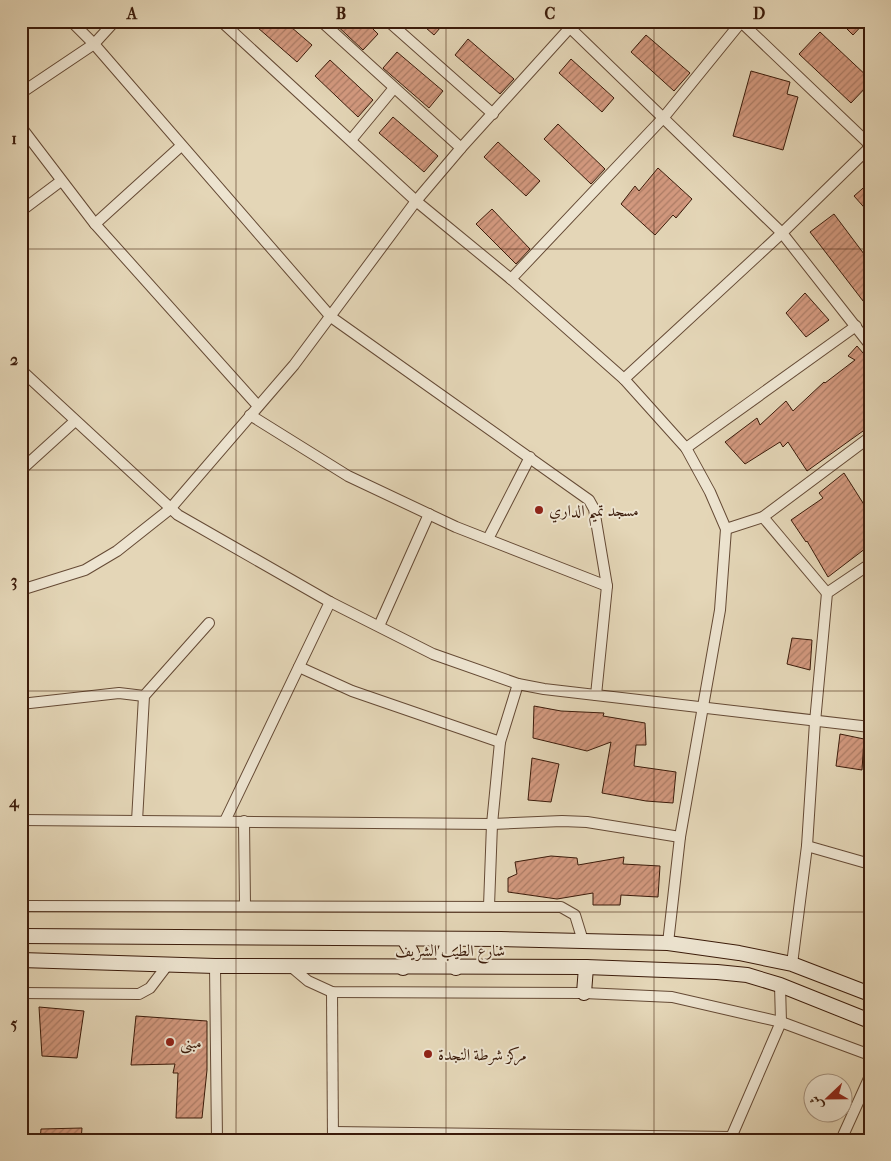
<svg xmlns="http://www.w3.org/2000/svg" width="891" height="1161" viewBox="0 0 891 1161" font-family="'IM FELL French Canon',Amiri,serif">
	<defs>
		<pattern id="building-hatch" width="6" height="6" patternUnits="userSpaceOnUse" patternTransform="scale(1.25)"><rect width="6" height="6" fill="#d3997f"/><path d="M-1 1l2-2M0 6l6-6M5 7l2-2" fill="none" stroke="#ac7c66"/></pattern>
	</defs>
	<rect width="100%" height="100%" fill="#e4d6b7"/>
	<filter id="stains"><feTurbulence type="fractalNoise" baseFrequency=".004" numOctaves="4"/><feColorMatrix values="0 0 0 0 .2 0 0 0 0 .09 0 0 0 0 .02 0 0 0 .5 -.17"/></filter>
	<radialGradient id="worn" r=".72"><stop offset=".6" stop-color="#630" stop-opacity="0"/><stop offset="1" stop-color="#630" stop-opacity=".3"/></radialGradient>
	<g fill="url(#building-hatch)" stroke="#3b1b0a">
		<polygon points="250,21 284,21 312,45 297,62"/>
		<polygon points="332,21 365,21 378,34 363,50"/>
		<polygon points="418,21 446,21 434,35"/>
		<polygon points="839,21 866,21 853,35"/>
		<polygon points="820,32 870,79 870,83 851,103 799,54"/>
		<polygon points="646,35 690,73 674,91 631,52"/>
		<polygon points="468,39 514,79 500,94 455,55"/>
		<polygon points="397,52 443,91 429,108 383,68"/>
		<polygon points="571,59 614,98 602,112 559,73"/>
		<polygon points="330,60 373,100 358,117 315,76"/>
		<polygon points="751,71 790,82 787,94 798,97 783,150 733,136"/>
		<polygon points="393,117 438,156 424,172 379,133"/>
		<polygon points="558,124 605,169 591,184 544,139"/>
		<polygon points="498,142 540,181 526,196 484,157"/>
		<polygon points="658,168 692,199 676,218 673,215 655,235 621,204 635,186 639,191"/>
		<polygon points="870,182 870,214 854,196"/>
		<polygon points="492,209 530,249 516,264 476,224"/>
		<polygon points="834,214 870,262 870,310 810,232"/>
		<polygon points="805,293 829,320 806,337 786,313"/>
		<polygon points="857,346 870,361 870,426 807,471 788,442 783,447 780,442 745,464 725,442 757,418 760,425 786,401 793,411 824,382 825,383 855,360 848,356"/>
		<polygon points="844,473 870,514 870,545 828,577 807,541 806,542 791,520 823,498 819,493"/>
		<polygon points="792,638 812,640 810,670 787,664"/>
		<polygon points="534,706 561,711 604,713 603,716 645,723 646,745 636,745 634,766 676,772 673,803 646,801 602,793 611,742 587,751 533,738"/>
		<polygon points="840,734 864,739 862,770 836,766"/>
		<polygon points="532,758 559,764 551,802 528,800"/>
		<polygon points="551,856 577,858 578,865 624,857 623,864 660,866 658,897 621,895 620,905 593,905 593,893 557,899 508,892 508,878 517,874 515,862"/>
		<polygon points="39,1007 84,1011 77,1058 42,1056"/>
		<polygon points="136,1016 207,1021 207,1070 202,1118 176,1118 178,1073 173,1073 175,1064 131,1065"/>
		<polygon points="82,1128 81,1140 40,1140 41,1129"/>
	</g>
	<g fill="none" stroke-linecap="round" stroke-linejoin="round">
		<g stroke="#654a35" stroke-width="12">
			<g id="street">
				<polyline points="71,21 94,44 331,317 589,500 594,509 607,586 596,695"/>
				<polyline points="221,21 416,201 511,279 624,379 686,448 710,492 726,529 720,610 680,837 668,943"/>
				<polyline points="321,21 461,148"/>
				<polyline points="388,21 493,114"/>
				<polyline points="563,21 782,233 870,345"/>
				<polyline points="741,22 870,145"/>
				<polyline points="21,93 94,44 115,21"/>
				<polyline points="21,127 95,224 258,406"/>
				<polyline points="351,140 394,88"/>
				<polyline points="21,211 61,181"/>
				<polyline points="95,224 181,146"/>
				<polyline points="511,279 664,117 742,21"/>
				<polyline points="21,370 178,515 330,602 433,654 518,684 544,689 870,727"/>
				<polyline points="624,379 782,233 870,147"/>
				<polyline points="250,415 348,476 456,527 607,586"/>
				<polyline points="686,448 856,326"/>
				<polyline points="21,470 75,421"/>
				<polyline points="763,517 827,593"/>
				<polyline points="726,529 763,517 870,437"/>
				<polyline points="488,539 530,457"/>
				<polyline points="21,590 85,570 117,551 170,509 294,365 416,201 461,148 576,21"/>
				<polyline points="379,626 429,514"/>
				<polyline points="299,667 352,691 500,742"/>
				<polyline points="21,704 119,693 144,696"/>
				<polyline points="21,820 492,824 562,821 587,822 680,837"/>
				<polyline points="137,821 144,696 209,623"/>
				<polyline points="225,821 330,602"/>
				<polyline points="244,821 245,905"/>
				<polyline points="807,846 870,864"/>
				<polyline points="21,906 561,907 575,915 583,941"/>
				<polyline points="489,906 492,824 500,742 518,684"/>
				<polyline points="792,964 807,846 815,722 827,593 870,564"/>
				<polyline points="289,965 308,981 332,992 584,993 672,997 781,1022 870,1055"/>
				<polyline points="215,966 217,1140"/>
				<polyline points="332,992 333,1140"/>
				<polyline points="21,993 139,994 150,988 169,963"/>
				<polyline points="21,1095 23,1140"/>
				<polyline points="333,1132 731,1137"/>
				<polyline points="730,1140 781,1022 780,985"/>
				<polyline points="841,1140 870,1076"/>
			</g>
		</g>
		<g stroke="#3b1b0a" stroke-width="16">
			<g id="secondary">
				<polyline points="21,936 501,939 668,943 739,953 792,964 870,994"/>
				<polyline points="455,940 447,946 443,956 456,968"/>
				<polyline points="21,960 215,966 586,967 717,972 747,975 780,985 870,1021"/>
				<polyline points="403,968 410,961 412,953 404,939"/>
				<polyline points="584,993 586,967"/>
			</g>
		</g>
		<use href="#street" stroke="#ede4d0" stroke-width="10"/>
		<use href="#secondary" stroke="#ede4d0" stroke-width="14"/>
	</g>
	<path fill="none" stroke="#3b1b0a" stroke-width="1" stroke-opacity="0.55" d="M236 21V1140M446 21V1140M654 21V1140M21 249H870M21 470H870M21 691H870M21 912H870"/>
	<g fill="#8f2418" stroke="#ede4d0" stroke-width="2">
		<circle cx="539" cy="510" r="5"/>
		<circle cx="170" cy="1042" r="5"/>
		<circle cx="428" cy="1054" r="5"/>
	</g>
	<g text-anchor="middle" stroke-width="4" stroke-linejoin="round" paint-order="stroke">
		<g font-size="16" fill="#3b1b0a" stroke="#ede4d0" text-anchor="start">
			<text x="549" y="516">مسجد تميم الداري</text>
			<text x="180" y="1048">مبنى</text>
			<text x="438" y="1060">مركز شرطة النجدة</text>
		</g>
		<g font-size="16" fill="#3b1b0a" stroke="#ede4d0">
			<text x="450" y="956">شارع الطيب الشريف</text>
		</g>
	</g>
	<rect width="891" height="1161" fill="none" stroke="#e4d6b7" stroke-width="55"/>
	<g transform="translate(828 1098) rotate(248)"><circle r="24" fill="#ede4d0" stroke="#a69481"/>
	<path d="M0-4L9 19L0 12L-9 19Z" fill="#8f2418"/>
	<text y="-8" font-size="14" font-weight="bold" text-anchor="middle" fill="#3b1b0a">ش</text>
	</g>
	<rect x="28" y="28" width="836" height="1106" fill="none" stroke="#3b1b0a" stroke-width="2"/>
	<g font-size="16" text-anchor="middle" font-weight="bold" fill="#3b1b0a">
		<text x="132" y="19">A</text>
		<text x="341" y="19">B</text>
		<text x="550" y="19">C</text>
		<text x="759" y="19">D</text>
		<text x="14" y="144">1</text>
		<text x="14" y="365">2</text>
		<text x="14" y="586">3</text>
		<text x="14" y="807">4</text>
		<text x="14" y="1029">5</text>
	</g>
	<rect width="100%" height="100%" filter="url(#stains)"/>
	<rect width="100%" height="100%" fill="url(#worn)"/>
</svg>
